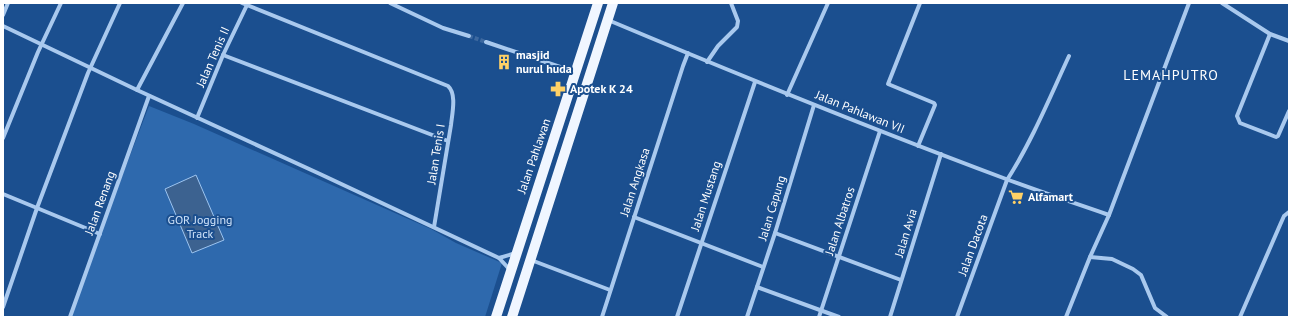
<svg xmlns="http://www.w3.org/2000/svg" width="1292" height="320" viewBox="0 0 1292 320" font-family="'PT Sans',sans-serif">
	<rect width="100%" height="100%" fill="#1b4f8f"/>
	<polygon fill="#2e69ad" points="149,106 194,124 431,229 456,243 502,263 485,317 70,317 100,234"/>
	<polygon fill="#3c6290" stroke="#9cc4f0" points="196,175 224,240 192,253 165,189"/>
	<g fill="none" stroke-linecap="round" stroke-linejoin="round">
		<polyline stroke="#3d69a0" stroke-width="4" stroke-dasharray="4 2" stroke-linecap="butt" points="469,36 486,42"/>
		<g stroke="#a9c9ee" stroke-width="4">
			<path d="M242 3 448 86C457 94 452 114 451 125L434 227"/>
			<polyline points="390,3 443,28 469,36"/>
			<polyline points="1222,3 1270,34 1289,41"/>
			<polyline points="3,15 8,3"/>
			<path d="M608 20C739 75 872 129 1006 179 1040 192 1075 203 1109 215"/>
			<polyline points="3,26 137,90 320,174 499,258 510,270"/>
			<polyline points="1270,34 1237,116 1240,123 1276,137 1278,136 1289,111"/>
			<polyline points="486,42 575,72"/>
			<polyline points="223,55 448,141"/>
			<polyline points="707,62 718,46 737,27 738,21 731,3"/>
			<polyline points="137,90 183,3"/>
			<polyline points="787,95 828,3"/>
			<polyline points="197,118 223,55 247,5"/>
			<polyline points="3,138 38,52 61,3"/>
			<polyline points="918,146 935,105 934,103 888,84 920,3"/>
			<polyline points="3,194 100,234"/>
			<polyline points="634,217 763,267"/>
			<polyline points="775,233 901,280"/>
			<polyline points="1090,257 1112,259 1133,269 1141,275 1155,308 1167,317"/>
			<polyline points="499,258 516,253"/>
			<polyline points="531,260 610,290"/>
			<polyline points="757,287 839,317"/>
			<polyline points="3,307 37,208 88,73 120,3"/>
			<polyline points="70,317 149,96"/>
			<polyline points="602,317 683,66 688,53"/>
			<polyline points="677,317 755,82"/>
			<polyline points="747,317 775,233 814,105"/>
			<polyline points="819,317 880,131"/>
			<polyline points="890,317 941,154"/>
			<path d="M957 317 1007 180C1032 141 1050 97 1069 56"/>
			<polyline points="1066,317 1090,257 1109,215 1189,3"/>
			<polyline points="1240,317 1280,225 1284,216 1289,212"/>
		</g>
		<g stroke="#f0f6ff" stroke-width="10">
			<polyline points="496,317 598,3"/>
			<polyline points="512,317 613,3"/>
		</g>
	</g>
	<defs>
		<g id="building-bare" transform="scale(1.2)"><path d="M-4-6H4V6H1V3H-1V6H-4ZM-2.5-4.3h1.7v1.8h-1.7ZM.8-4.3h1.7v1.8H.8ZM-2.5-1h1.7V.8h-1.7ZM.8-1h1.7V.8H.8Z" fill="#ffd166" stroke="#1b4f8f" stroke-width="2.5" paint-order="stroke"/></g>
		<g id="pharmacy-bare" transform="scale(1.2)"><path d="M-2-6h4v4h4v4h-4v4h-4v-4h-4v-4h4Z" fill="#ffd166" stroke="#1b4f8f" stroke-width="2.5" paint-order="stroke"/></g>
		<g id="supermarket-bare" transform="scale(1.2)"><path d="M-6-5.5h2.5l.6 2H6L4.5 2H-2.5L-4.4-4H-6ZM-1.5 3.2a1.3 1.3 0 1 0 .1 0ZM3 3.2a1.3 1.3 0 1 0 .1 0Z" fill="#ffd166" stroke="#1b4f8f" stroke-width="2.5" paint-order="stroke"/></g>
	</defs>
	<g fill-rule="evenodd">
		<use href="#building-bare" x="504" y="62"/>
		<use href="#pharmacy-bare" x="558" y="89"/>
		<use href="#supermarket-bare" x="1016" y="197"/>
	</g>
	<g text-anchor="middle" stroke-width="4" stroke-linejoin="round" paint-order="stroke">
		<g font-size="12" font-weight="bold" fill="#fff" stroke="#1b4f8f" text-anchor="start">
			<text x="516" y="59">masjid<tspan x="516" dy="14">nurul huda</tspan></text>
			<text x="570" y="93">Apotek K 24</text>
			<text x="1028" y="201">Alfamart</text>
		</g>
		<g font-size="12" fill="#fff" stroke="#1b4f8f">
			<text transform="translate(213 57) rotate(-66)" y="4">Jalan Tenis II</text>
			<text transform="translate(860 112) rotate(22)" y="4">Jalan Pahlawan VII</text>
			<text transform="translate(436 154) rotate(-81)" y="4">Jalan Tenis I</text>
			<text transform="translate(534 156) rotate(-71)" y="4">Jalan Pahlawan</text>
			<text transform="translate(635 182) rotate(-72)" y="4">Jalan Angkasa</text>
			<text transform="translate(706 196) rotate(-72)" y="4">Jalan Mustang</text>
			<text transform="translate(100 203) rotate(-70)" y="4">Jalan Renang</text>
			<text transform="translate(772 208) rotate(-73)" y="4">Jalan Capung</text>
			<text transform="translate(840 221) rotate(-72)" y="4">Jalan Albatros</text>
			<text transform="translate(906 233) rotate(-73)" y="4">Jalan Avia</text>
			<text transform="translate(973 245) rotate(-70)" y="4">Jalan Dacota</text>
		</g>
		<g font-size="12" fill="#cfe3fa" stroke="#1b4f8f">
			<text x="200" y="224">GOR Jogging<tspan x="200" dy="14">Track</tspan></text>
		</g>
		<g font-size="14" letter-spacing="1" fill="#fff" stroke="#1b4f8f">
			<text x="1171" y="80">LEMAHPUTRO</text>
		</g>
	</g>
	<rect width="1292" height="320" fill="none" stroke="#ffffff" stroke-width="8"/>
</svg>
